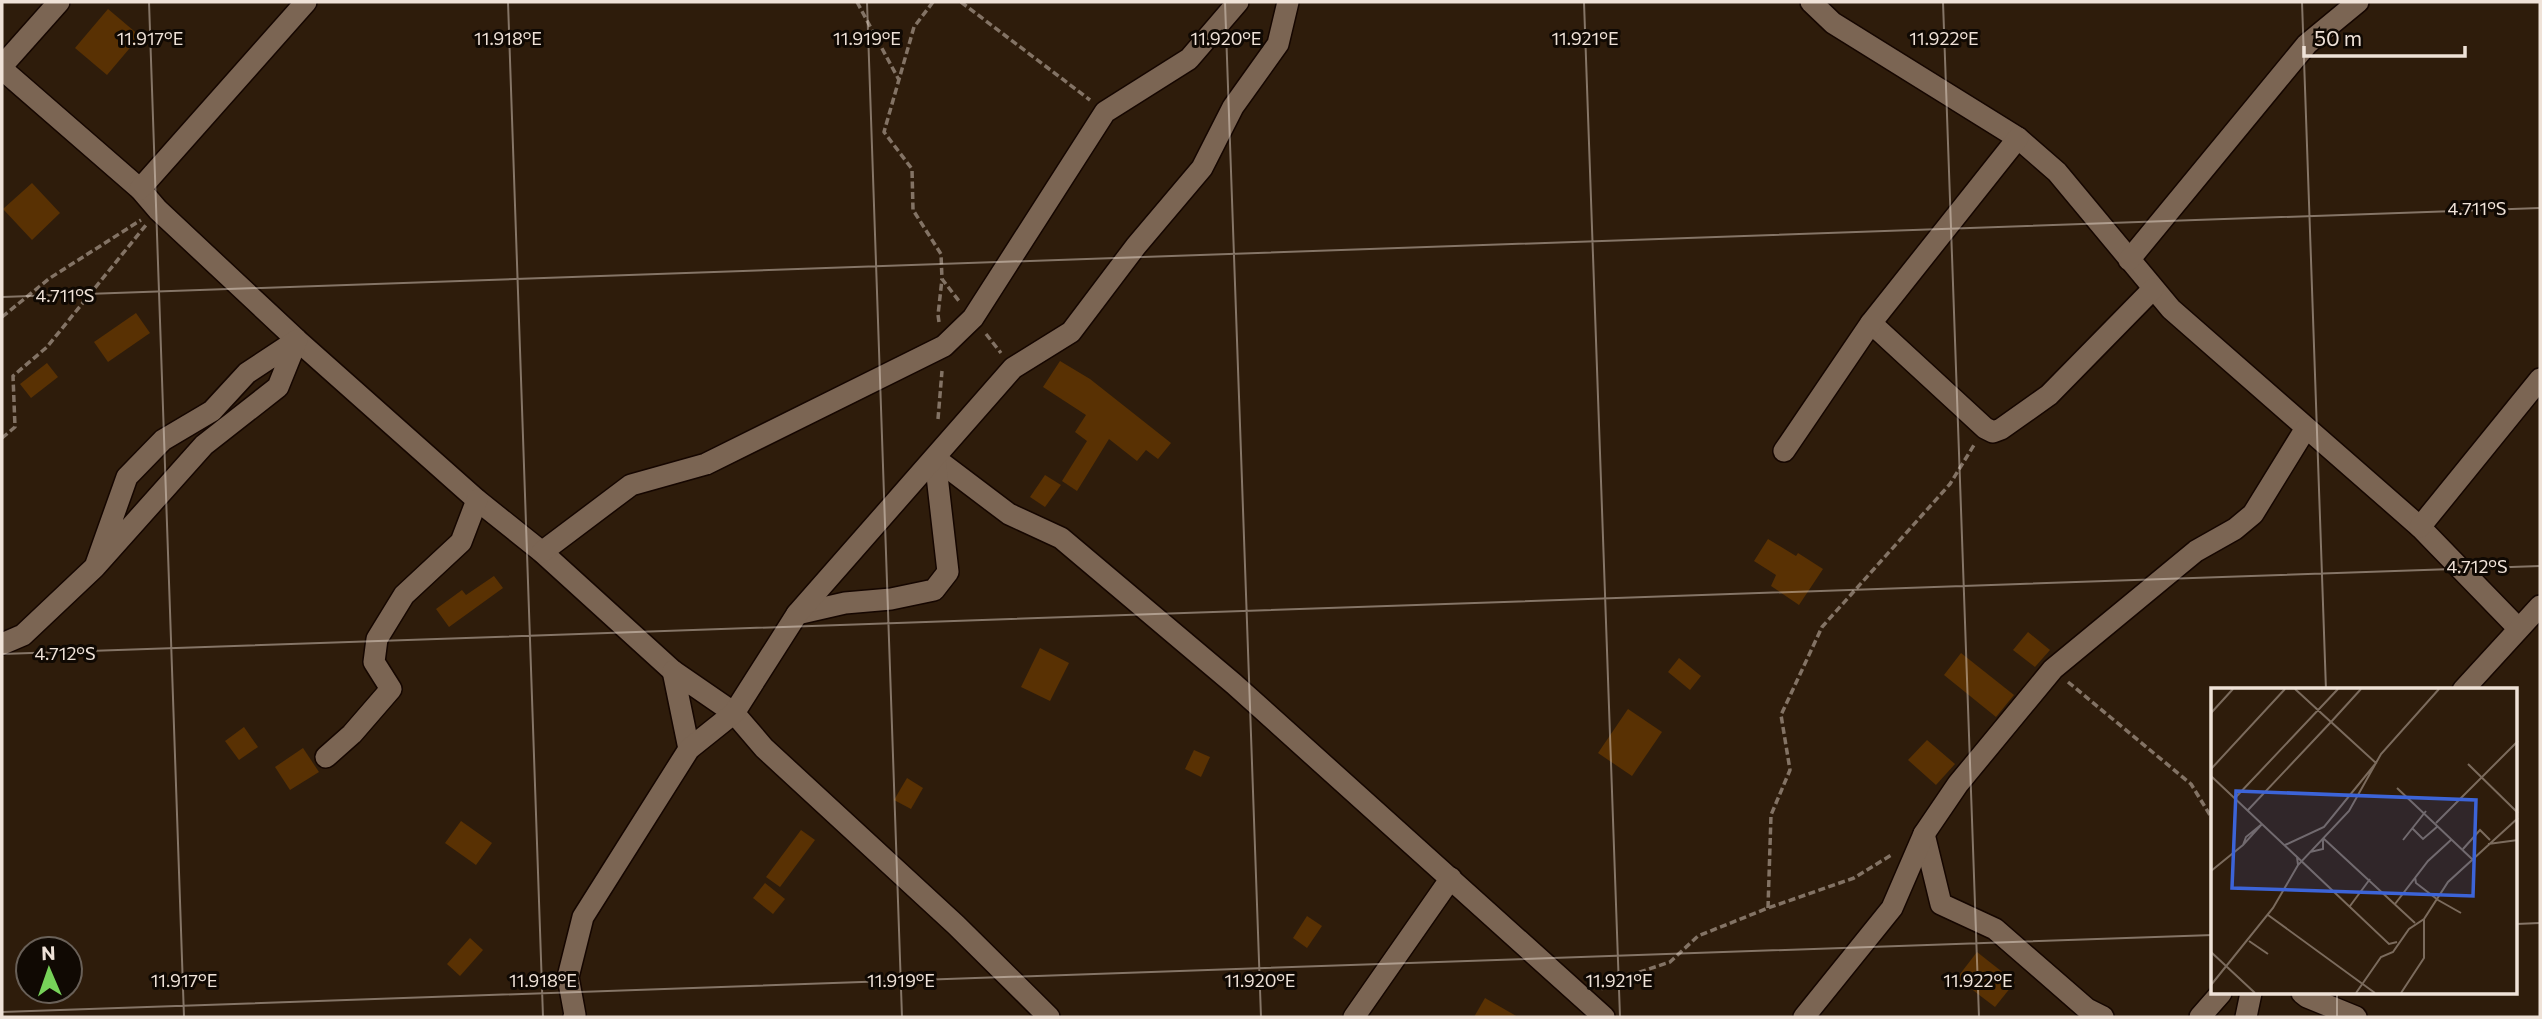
<svg xmlns="http://www.w3.org/2000/svg" width="2542" height="1019" viewBox="0 0 2542 1019" font-family="Commissioner,sans-serif">
	<rect width="100%" height="100%" fill="#2e1c0b"/>
	<g fill="#593103">
		<polygon points="108,9 140,36 107,75 75,48"/>
		<polygon points="32,183 60,213 32,240 3,209"/>
		<polygon points="136,313 150,333 108,362 94,342"/>
		<polygon points="1060,361 1090,379 1171,443 1158,459 1146,450 1137,461 1109,439 1077,491 1062,481 1087,441 1075,432 1086,415 1043,387"/>
		<polygon points="47,363 58,377 31,398 20,384"/>
		<polygon points="1045,475 1061,485 1045,507 1030,497"/>
		<polygon points="1768,539 1796,556 1798,553 1823,569 1799,605 1771,586 1776,575 1754,561"/>
		<polygon points="494,576 503,588 449,627 436,609 462,590 466,595"/>
		<polygon points="2028,632 2050,650 2035,667 2013,650"/>
		<polygon points="1040,648 1069,663 1050,701 1021,687"/>
		<polygon points="1961,653 2014,695 1996,717 1944,675"/>
		<polygon points="1679,658 1701,676 1690,690 1668,672"/>
		<polygon points="1628,709 1662,732 1632,776 1598,753"/>
		<polygon points="244,727 258,747 239,760 225,741"/>
		<polygon points="1927,740 1955,764 1936,785 1908,760"/>
		<polygon points="303,748 319,772 290,790 275,767"/>
		<polygon points="1194,750 1210,757 1201,777 1185,769"/>
		<polygon points="907,778 923,788 911,809 894,800"/>
		<polygon points="461,821 492,843 476,865 445,843"/>
		<polygon points="801,830 815,840 780,887 766,877"/>
		<polygon points="765,883 785,899 773,914 753,898"/>
		<polygon points="1307,916 1322,926 1307,948 1293,938"/>
		<polygon points="470,938 483,950 460,976 447,964"/>
		<polygon points="1977,952 2015,982 1995,1007 1957,978"/>
		<polygon points="1485,998 1518,1017 1474,1017"/>
	</g>
	<g fill="none" stroke-linecap="round" stroke-linejoin="round">
		<g stroke="#150600" stroke-width="24">
			<g id="minor">
				<polyline points="1811,2 1833,23 2018,138 2057,172 2171,309 2420,527 2518,628"/>
				<polyline points="2,66 59,2"/>
				<polyline points="2,69 140,189 158,210 297,340 477,500 542,552 673,671"/>
				<polyline points="140,189 306,2"/>
				<polyline points="2129,260 2307,44 2358,2"/>
				<polyline points="1871,323 1985,428 1993,432 2001,429 2049,395 2153,289"/>
				<polyline points="1784,451 1871,323 2018,138"/>
				<polyline points="935,458 1009,514 1061,538 1234,684 1604,1017"/>
				<polyline points="2420,527 2540,379"/>
				<polyline points="542,552 631,485 706,464 944,346 973,318 1105,112 1189,59 1238,2"/>
				<polyline points="797,614 845,603 891,599 934,590 948,572 935,458"/>
				<polyline points="2,644 23,635 95,567 204,445 278,387 297,340 247,373 212,411 163,440 127,477 95,567"/>
				<polyline points="2463,690 2540,606"/>
				<polyline points="689,749 673,671 734,713 764,748 956,925 1049,1017"/>
				<polyline points="326,757 352,734 391,689 374,662 377,639 404,595 461,542 477,500"/>
				<polyline points="1924,834 1941,904 1995,929 2087,1009 2103,1017"/>
				<polyline points="2302,993 2307,997 2356,1017"/>
				<polyline points="574,1017 575,1015 568,977 583,917 689,749 734,713 797,614 1013,368 1071,332 1136,246 1202,168 1233,107 1278,44 1288,2"/>
				<polyline points="1354,1017 1451,878"/>
				<polyline points="1804,1017 1892,908 1924,834 1958,784 2053,669 2196,551 2235,529 2253,514 2306,428"/>
				<polyline points="2200,1017 2221,993"/>
				<polyline points="2246,1017 2251,993"/>
			</g>
		</g>
		<g stroke="#837365" stroke-width="3.5" stroke-dasharray="7 3.5" stroke-linecap="butt">
			<polyline points="857,2 899,80"/>
			<polyline points="933,2 914,27 884,132 912,169 913,210 941,254 942,279 959,301"/>
			<polyline points="961,2 1090,100"/>
			<polyline points="2,317 50,278 141,220"/>
			<polyline points="939,322 938,315 942,279"/>
			<polyline points="986,334 1001,353"/>
			<polyline points="938,419 942,371"/>
			<polyline points="2,438 15,427 13,376 47,347 146,225"/>
			<polyline points="2068,682 2191,784 2213,820"/>
			<polyline points="1768,908 1771,815 1790,770 1781,715 1822,627 1950,484 1974,445"/>
			<polyline points="1601,989 1613,981 1670,962 1698,936 1768,908 1854,878 1893,854"/>
		</g>
		<use href="#minor" stroke="#7b6553" stroke-width="21"/>
	</g>
	<path fill="none" stroke="#efe2d8" stroke-width="2" stroke-opacity="0.45" d="M149 2 184 1017M508 2 543 1017M867 2 902 1017M1225 2 1261 1017M1584 2 1620 1017M1943 2 1979 1017M2302 2 2326 690M2 297 2540 208M2 654 2540 566M2516 924 2540 923M2337 993V1017M2 1012 2213 935"/>
	<g transform="translate(2211 688)">
		<rect width="306" height="306" fill="#2e1c0b"/>
		<path fill="none" stroke="#7b6b5d" stroke-width="2" d="M84 1 120 34 150 1M0 25 22 1M257 76 307 125M0 81 74 1M0 88 86 169M186 100 261 171M24 110 127 1M37 122 120 34 165 75 113 139 74 157M225 135 307 53M201 140 212 151 227 138M112 150 204 235M192 152 215 123M277 156 307 152M252 161 269 142 279 152M99 164 112 161V150M87 177 86 169 178 256 186 254M0 183 32 157 51 136 35 149 32 157M204 189 205 195 227 212 250 225M184 216 217 173 241 151M139 218 159 191M57 227 164 305M38 253 57 266M0 264 44 305M0 297 62 220 87 177 138 123 170 66 228 1M145 305 170 269 182 264 198 241 213 231 237 194 307 130M190 305 213 270V231"/>
		<path fill="#3c64d8" fill-opacity="0.15" stroke="#3c64d8" stroke-width="3.5" d="M25 103 265 112 262 208 21 200Z"/>
		<rect width="306" height="306" fill="none" stroke="#efe2d8" stroke-width="3.5"/>
	</g>
	<g font-size="18" text-anchor="middle" fill="#efe2d8" stroke="#100903" stroke-width="6" stroke-linejoin="round" paint-order="stroke">
		<text x="150" y="45">11.917°E</text>
		<text x="508" y="45">11.918°E</text>
		<text x="867" y="45">11.919°E</text>
		<text x="1226" y="45">11.920°E</text>
		<text x="1585" y="45">11.921°E</text>
		<text x="1944" y="45">11.922°E</text>
		<text x="2477" y="215">4.711°S</text>
		<text x="65" y="302">4.711°S</text>
		<text x="2477" y="573">4.712°S</text>
		<text x="65" y="660">4.712°S</text>
		<text x="184" y="987">11.917°E</text>
		<text x="543" y="987">11.918°E</text>
		<text x="901" y="987">11.919°E</text>
		<text x="1260" y="987">11.920°E</text>
		<text x="1619" y="987">11.921°E</text>
		<text x="1978" y="987">11.922°E</text>
	</g>
	<rect width="2542" height="1019" fill="none" stroke="#efe2d8" stroke-width="7"/>
	<g transform="translate(49 970) rotate(358)"><circle r="33" fill="#100903" stroke="#696058" stroke-width="2"/>
	<path d="M0-5L12 26L0 18L-12 26Z" fill="#77d259"/>
	<text y="-10" font-size="19" font-weight="bold" text-anchor="middle" fill="#efe2d8">N</text>
	</g>
	<path d="M2304 46v10h161v-10" fill="none" stroke="#efe2d8" stroke-width="3.5"/>
	<text x="2314" y="46" font-size="21" fill="#efe2d8" stroke="#100903" stroke-width="5" paint-order="stroke">50 m</text>
</svg>
